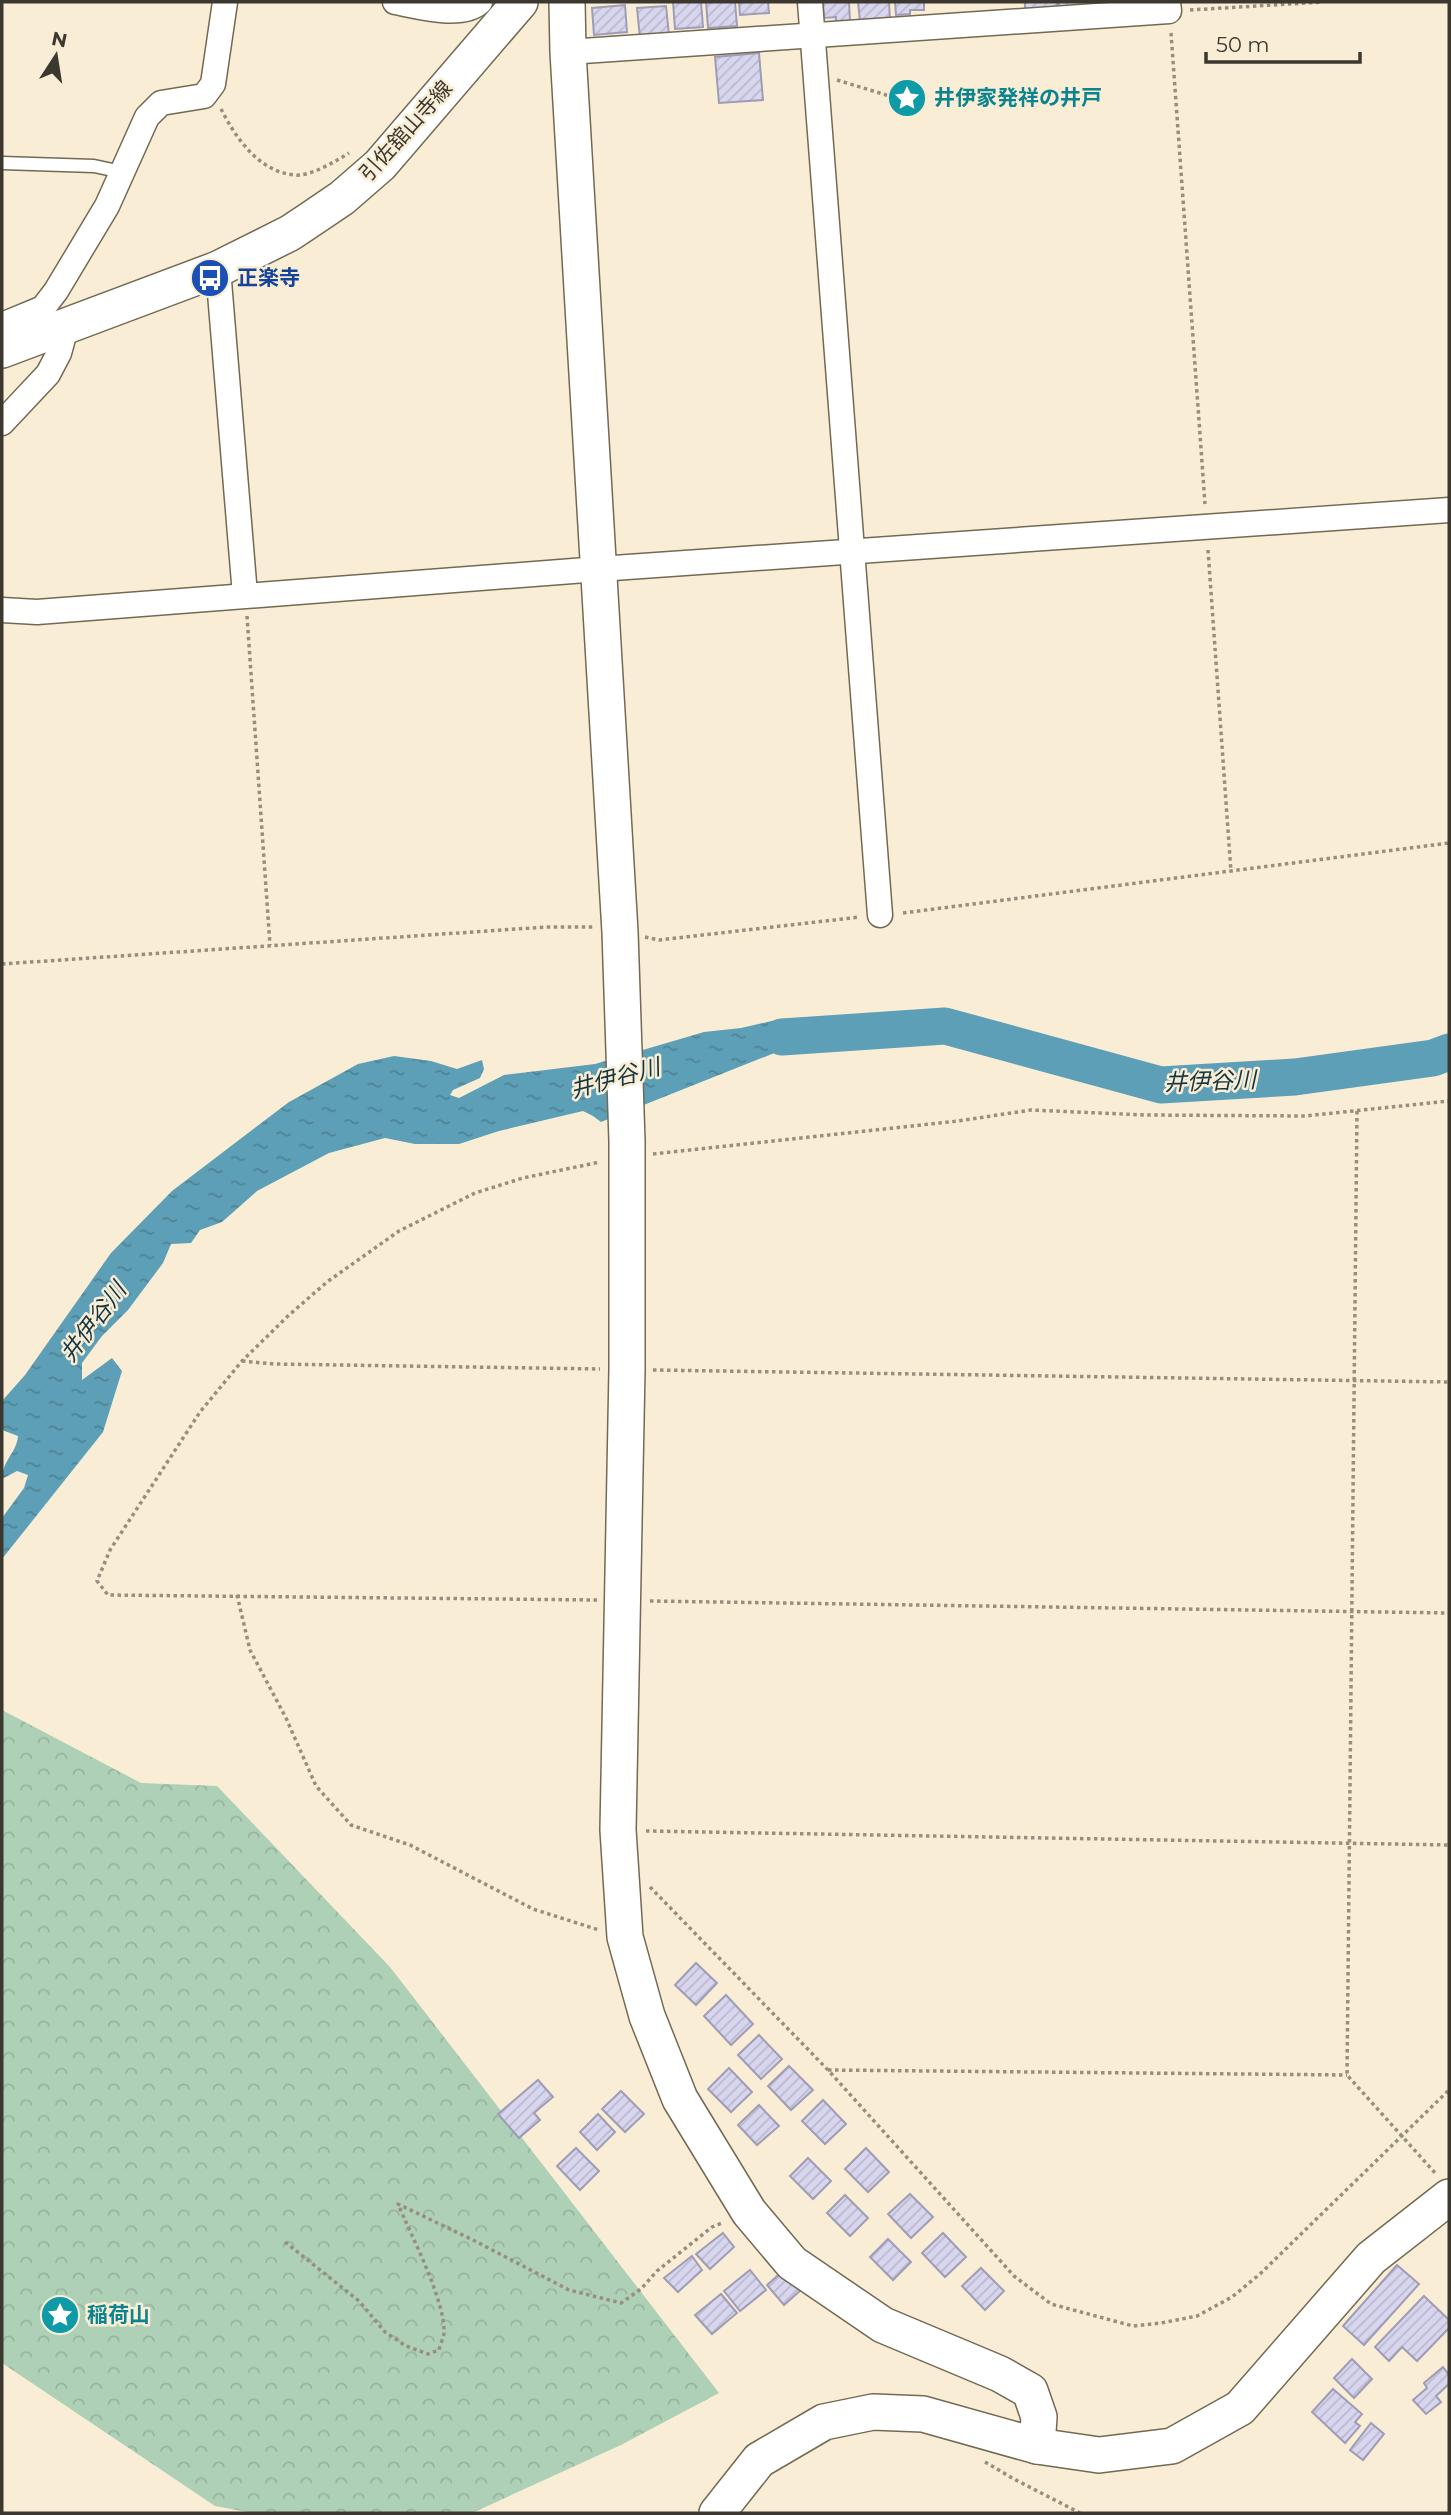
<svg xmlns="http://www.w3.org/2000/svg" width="1451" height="2515" viewBox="0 0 1451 2515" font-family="Montserrat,'Noto Sans JP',sans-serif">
	<defs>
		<pattern id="forest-crowns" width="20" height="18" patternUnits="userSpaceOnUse" patternTransform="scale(1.75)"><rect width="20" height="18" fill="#aed0b7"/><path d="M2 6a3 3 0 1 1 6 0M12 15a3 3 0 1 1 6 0" fill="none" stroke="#97b39e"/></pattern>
		<pattern id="water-ripples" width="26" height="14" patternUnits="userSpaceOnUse" patternTransform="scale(1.75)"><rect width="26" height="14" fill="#5d9fb6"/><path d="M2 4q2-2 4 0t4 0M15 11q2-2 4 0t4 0" fill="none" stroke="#4e8394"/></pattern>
		<pattern id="building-hatch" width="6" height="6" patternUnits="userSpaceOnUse" patternTransform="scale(1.75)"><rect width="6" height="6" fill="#d8d6ef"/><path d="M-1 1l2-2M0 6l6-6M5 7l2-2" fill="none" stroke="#bab8cd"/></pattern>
	</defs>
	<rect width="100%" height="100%" fill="#f9eed5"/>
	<polygon fill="url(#forest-crowns)" points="2,1710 141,1783 217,1786 390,1967 719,2393 621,2445 472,2513 253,2513 215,2506 2,2363"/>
	<path fill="url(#water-ripples)" d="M830 1017 833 1041 807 1040 601 1122 593 1116 583 1111 499 1131 459 1144H415L385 1138 329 1153 257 1191 222 1222 200 1230 191 1243 171 1244 163 1263 128 1310 102 1336 82 1363V1380L112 1358 122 1371 103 1432 2 1559V1518L24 1488 28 1475 17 1471 2 1479C2 1461 17 1452 18 1436L2 1430V1401L25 1375 111 1253 172 1191 289 1102 358 1064 394 1056 431 1061 457 1069 482 1060 484 1069 480 1078 453 1090 450 1095 459 1098 504 1075 595 1064 704 1032 741 1028 780 1019Z"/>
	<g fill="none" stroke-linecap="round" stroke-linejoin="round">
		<polyline stroke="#5d9fb6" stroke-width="37" points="782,1037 945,1026 1161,1085 1295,1077 1433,1058 1449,1052"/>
	</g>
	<g fill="url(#building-hatch)" stroke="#9f9cb5" stroke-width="2">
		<polygon points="673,2 701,2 703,27 675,29"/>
		<polygon points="706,2 735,2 737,26 708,28"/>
		<polygon points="739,2 768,2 769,13 740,15"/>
		<polygon points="823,2 849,2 850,21 836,21 836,17 824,18"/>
		<polygon points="858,2 889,2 890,20 860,21"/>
		<polygon points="895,2 924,2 924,10 910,10 910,14 896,15"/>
		<polygon points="1025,2 1057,2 1057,9 1025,11"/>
		<polygon points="1059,2 1090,2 1090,7 1059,10"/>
		<polygon points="625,5 627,32 594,35 592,8"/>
		<polygon points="666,6 669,35 640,38 637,8"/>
		<polygon points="759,53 763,100 719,103 715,57"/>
		<polygon points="696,1963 717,1983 696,2005 675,1985"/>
		<polygon points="726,1995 753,2024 731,2045 704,2016"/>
		<polygon points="759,2035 782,2059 761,2079 738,2055"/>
		<polygon points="789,2066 813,2090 791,2110 768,2086"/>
		<polygon points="729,2068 752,2092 731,2112 708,2089"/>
		<polygon points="538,2080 553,2097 534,2113 540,2120 519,2138 498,2114"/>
		<polygon points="621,2091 644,2114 625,2132 602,2109"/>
		<polygon points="823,2100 846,2124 825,2144 802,2121"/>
		<polygon points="759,2105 779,2126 757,2145 738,2125"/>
		<polygon points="598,2114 615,2132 597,2150 580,2132"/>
		<polygon points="576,2148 599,2171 580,2190 557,2166"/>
		<polygon points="866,2148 889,2172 868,2192 845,2169"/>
		<polygon points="808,2158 831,2181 813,2199 790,2176"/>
		<polygon points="910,2194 933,2217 911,2238 888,2214"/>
		<polygon points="845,2195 868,2218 850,2236 827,2213"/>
		<polygon points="723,2233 734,2247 710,2269 696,2254"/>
		<polygon points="943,2233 966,2257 945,2277 922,2253"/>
		<polygon points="888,2239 911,2262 893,2280 870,2257"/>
		<polygon points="692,2256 702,2270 678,2292 664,2278"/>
		<polygon points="1397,2265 1419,2284 1364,2345 1343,2326"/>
		<polygon points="981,2268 1004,2291 985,2310 962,2286"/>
		<polygon points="750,2270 766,2290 740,2311 724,2291"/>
		<polygon points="784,2270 801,2290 784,2305 767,2285"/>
		<polygon points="721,2294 737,2313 712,2334 695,2315"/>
		<polygon points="1424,2296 1449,2320 1449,2328 1417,2361 1402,2347 1389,2361 1375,2347"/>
		<polygon points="1352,2359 1372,2379 1354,2398 1334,2378"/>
		<polygon points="1443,2367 1449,2375 1449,2384 1436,2396 1441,2402 1426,2414 1413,2400 1427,2388 1424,2383"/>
		<polygon points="1333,2389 1362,2414 1355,2422 1360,2426 1345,2443 1312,2412"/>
		<polygon points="1371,2423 1384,2434 1363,2460 1350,2450"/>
	</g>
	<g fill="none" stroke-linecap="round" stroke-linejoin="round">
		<g stroke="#736953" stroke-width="15">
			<polyline id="lane" points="2,163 94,166 122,172"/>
		</g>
		<g stroke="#736953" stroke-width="27">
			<g id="street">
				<path d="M395 2C417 6 462 19 480 2"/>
				<polyline points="810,2 880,915"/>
				<polyline points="568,52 1169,11 1168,2"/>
				<polyline points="218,269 245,595"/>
				<polyline points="2,325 43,308 56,291 107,206 147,117 161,103 204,96 213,84 225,2"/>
				<polyline points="2,423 48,374 59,353 67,324"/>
				<polyline points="2,610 37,612 599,569 1449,510"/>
			</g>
		</g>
		<g stroke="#736953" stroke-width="38">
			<g id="secondary">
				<polyline points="567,2 568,52 620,932 627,1141 627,1369 618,1830 625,1937 647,2016 680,2099 749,2212 792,2263 883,2325 1000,2374 1030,2391 1039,2417 1037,2446"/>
				<polyline points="2,350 218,269 290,233 311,219 342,198 380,165 520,2"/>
				<polyline points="717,2513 759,2460 824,2422 873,2412 923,2414 1037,2446 1099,2455 1172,2446 1240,2408 1371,2258 1449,2197"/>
			</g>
		</g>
		<g stroke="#978f7e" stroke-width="3.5" stroke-dasharray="3.5 3.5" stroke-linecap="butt">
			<polyline points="1190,10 1323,2"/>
			<polyline points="1171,33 1205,504"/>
			<polyline points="837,80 896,98"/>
			<path d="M221 109C236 138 258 171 294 175 310 177 336 161 349 153"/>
			<polyline points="1208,550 1231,872"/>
			<polyline points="247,616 270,945"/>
			<polyline points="903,913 1449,843"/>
			<polyline points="645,937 659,940 860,917"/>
			<polyline points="2,964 546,927 593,927"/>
			<polyline points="1357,1111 1347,2075 1436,2174"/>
			<polyline points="653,1154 958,1121 1031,1110 1145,1115 1305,1116 1449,1101"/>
			<polyline points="242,1361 274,1364 600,1369"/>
			<polyline points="653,1370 1449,1382"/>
			<polyline points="237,1595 250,1650 286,1718 316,1786 351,1825 410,1845 533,1909 599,1930"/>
			<polyline points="597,1600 108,1595 97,1581 110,1550 200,1412 242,1361 289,1315 327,1282 399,1231 475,1193 523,1178 600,1162"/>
			<polyline points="650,1601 1449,1613"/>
			<polyline points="646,1831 1449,1845"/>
			<polyline points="650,1887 828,2070 1014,2276 1051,2304 1133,2326 1161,2323 1197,2316 1232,2297 1260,2274 1449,2090"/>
			<polyline points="828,2070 1347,2075"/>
			<path d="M285 2242 359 2301 385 2332 406 2346 428 2354 439 2350C440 2345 443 2339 444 2334 446 2302 411 2235 398 2204L475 2241 569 2290 621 2303 641 2289 657 2271 712 2227 722 2223"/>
			<polyline points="985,2462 1014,2479 1080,2513"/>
		</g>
		<use href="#lane" stroke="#fff" stroke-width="12"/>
		<use href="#street" stroke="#fff" stroke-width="24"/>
		<use href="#secondary" stroke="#fff" stroke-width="35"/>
	</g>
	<defs>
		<g id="sight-disc" transform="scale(2.0125)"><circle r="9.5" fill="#0f9aa8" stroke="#f9eed5"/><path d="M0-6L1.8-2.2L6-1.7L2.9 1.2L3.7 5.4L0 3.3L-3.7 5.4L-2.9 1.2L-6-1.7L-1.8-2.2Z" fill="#fff"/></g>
		<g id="bus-disc" transform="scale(2.0125)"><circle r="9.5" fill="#1a4fb4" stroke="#f9eed5"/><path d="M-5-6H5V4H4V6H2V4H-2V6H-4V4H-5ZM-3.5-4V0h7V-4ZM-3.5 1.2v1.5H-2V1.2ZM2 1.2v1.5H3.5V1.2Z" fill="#fff"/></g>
	</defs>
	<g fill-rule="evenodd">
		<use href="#sight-disc" x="907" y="98"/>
		<use href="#bus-disc" x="210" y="278"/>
		<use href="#sight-disc" x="60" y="2315"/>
	</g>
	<g text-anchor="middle" stroke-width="5" stroke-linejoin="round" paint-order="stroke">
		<g font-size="21" font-weight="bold" fill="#0d838f" stroke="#f9eed5" text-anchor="start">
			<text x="934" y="105">井伊家発祥の井戸</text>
			<text x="87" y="2322">稲荷山</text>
		</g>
		<g font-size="21" fill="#3d382f" stroke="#f9eed5">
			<text transform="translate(406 131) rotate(-48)" y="7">引佐舘山寺線</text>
		</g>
		<g font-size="21" font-weight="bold" fill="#164399" stroke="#f9eed5" text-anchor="start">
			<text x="237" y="285">正楽寺</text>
		</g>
		<g font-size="23" font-style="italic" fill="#163641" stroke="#f9eed5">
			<text transform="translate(615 1078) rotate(-15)" y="8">井伊谷川</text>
			<text transform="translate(1210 1081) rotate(-2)" y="8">井伊谷川</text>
			<text transform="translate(93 1322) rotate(-53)" y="8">井伊谷川</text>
		</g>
	</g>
	<rect width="1451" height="2515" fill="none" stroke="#3d382f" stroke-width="7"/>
	<g transform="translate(56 56) rotate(12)" stroke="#f9eed5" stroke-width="5" paint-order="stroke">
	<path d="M0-5L12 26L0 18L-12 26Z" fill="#3d382f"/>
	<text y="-10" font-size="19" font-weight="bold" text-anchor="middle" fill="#3d382f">N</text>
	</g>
	<path d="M1206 52v10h154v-10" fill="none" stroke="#3d382f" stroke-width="3.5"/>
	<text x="1216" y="52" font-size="21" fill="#3d382f" stroke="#f9eed5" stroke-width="5" paint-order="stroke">50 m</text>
</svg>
